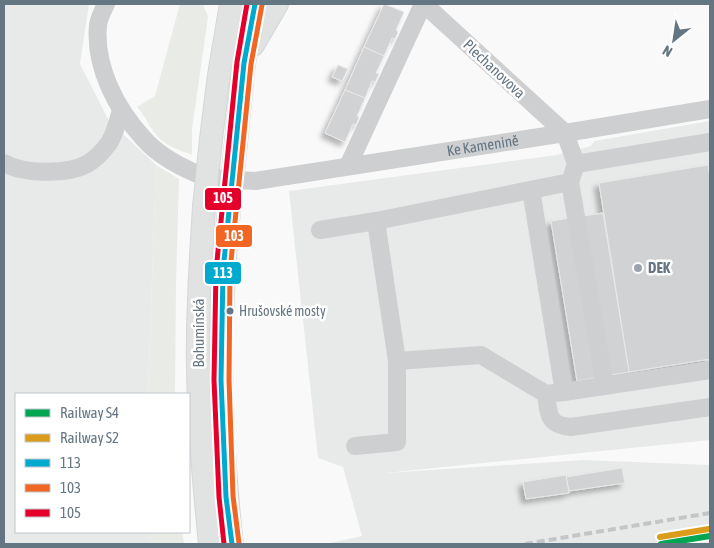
<svg xmlns="http://www.w3.org/2000/svg" width="714" height="548" viewBox="0 0 714 548" font-family="'Asap Condensed',sans-serif">
	<defs>
		<filter id="shadow"><feDropShadow dx="-4.5" dy="4.5" stdDeviation="2.5" flood-color="#0004"/></filter>
	</defs>
	<rect width="100%" height="100%" fill="#f9f9f9"/>
	<g fill="#e8e9e9">
		<polygon points="4,4 89,4 80,64 109,121 156,165 148,394 16,394 16,532 149,532 149,544 4,544"/>
		<polygon points="710,121 710,440 386,473 584,460 710,465 710,544 326,544 362,536 343,467 318,458 289,191 557,155 591,146 594,141"/>
	</g>
	<g fill="#e8ebe6">
		<path d="M180 4H203L208 17 192 129V155C179 150 163 145 155 133 148 125 145 115 137 107L155 96Z"/>
		<polygon points="156,165 179,179 176,283 175,394 148,394"/>
		<polygon points="149,532 182,532 184,544 149,544"/>
	</g>
	<g fill="#d0d2d3" stroke="#e8e8e8" filter="url(#shadow)">
		<polygon points="384,4 404,12 396,30 398,32 395,39 392,38 384,56 364,47"/>
		<polygon points="364,47 384,56 376,73 379,74 375,82 372,81 365,98 345,90"/>
		<polygon points="338,65 348,69 342,81 332,77"/>
		<polygon points="345,90 365,98 357,116 359,117 356,125 353,124 345,142 325,133"/>
		<polygon points="708,165 710,179 710,359 629,372 599,183"/>
		<polygon points="603,213 629,372 577,381 551,221"/>
		<polygon points="622,468 625,483 569,491 566,477"/>
		<polygon points="566,475 569,493 526,499 523,482"/>
	</g>
	<g fill="none" stroke-linecap="round" stroke-linejoin="round">
		<g stroke="#d5d6d7" stroke-width="24">
			<g id="major">
				<polyline points="253,45 277,4"/>
				<polyline points="211,139 219,75 231,4"/>
				<polyline points="236,142 244,63 255,4"/>
				<path d="M204 207C202 238 200 270 199 301 195 382 202 464 210 544"/>
				<path d="M229 210C218 321 219 433 232 544"/>
			</g>
		</g>
		<g stroke="#cecfd0" stroke-width="18">
			<path id="s1" d="M106 4C103 10 99 18 98 25 94 67 117 110 144 139 157 154 177 165 195 173 211 180 237 180 255 181L565 133 710 109"/>
			<path d="M4 163C23 174 67 175 87 164 96 159 103 151 109 143 115 134 118 120 121 110"/>
			<polyline points="576,164 710,142"/>
			<polyline points="348,166 423,4"/>
			<polyline points="570,182 605,386"/>
			<polyline points="531,190 564,392 710,370"/>
			<polyline points="376,221 397,361 481,355 546,394 564,392"/>
			<polyline points="320,230 376,221 570,182 576,164 565,133 424,4"/>
			<path d="M546 394C549 414 547 425 571 427L710 407"/>
			<polyline points="355,446 397,442 397,361"/>
		</g>
		<use href="#major" stroke="#e1e2e2" stroke-width="22"/>
		<polyline stroke="#c3c5c6" stroke-width="4" stroke-dasharray="8 4" stroke-linecap="butt" points="525,544 710,513"/>
		<g stroke="#d5d6d7" stroke-width="24" stroke-linecap="butt">
			<g id="major-bridge">
				<polyline points="204,207 211,139"/>
				<polyline points="229,210 236,142"/>
			</g>
		</g>
		<use href="#major-bridge" stroke="#e1e2e2" stroke-width="22"/>
		<g stroke="#fff" stroke-width="9">
			<polyline id="bus-1" points="232,544 226,497 221,380 223,271 244,63 255,4"/>
		</g>
		<g stroke="#fff" stroke-width="9">
			<polyline id="bus-2" points="239,543 233,496 229,380 230,271 251,64 262,5"/>
		</g>
		<g stroke="#fff" stroke-width="9">
			<polyline id="bus-3" points="224,544 219,497 214,380 216,271 237,62 247,4"/>
		</g>
		<use href="#bus-1" stroke="#00a9ce" stroke-width="5"/>
		<use href="#bus-2" stroke="#f26522" stroke-width="5"/>
		<use href="#bus-3" stroke="#e4002b" stroke-width="5"/>
		<g stroke="#fff" stroke-width="10">
			<polyline id="rail-1" points="661,544 710,536"/>
		</g>
		<g stroke="#fff" stroke-width="10">
			<polyline id="rail-2" points="660,537 709,529"/>
		</g>
		<use href="#rail-1" stroke="#00a651" stroke-width="6"/>
		<use href="#rail-2" stroke="#da9c1a" stroke-width="6"/>
	</g>
	<circle fill="#99a4ac" stroke="#fff" stroke-width="2" cx="638" cy="268" r="5"/>
	<circle fill="#657683" stroke="#fff" stroke-width="2" cx="230" cy="311" r="4.5"/>
	<g text-anchor="middle" stroke-width="5" stroke-linejoin="round" paint-order="stroke">
		<g font-size="14" fill="#657683" stroke="#fff" text-anchor="start">
			<text x="239" y="316">Hrušovské mosty</text>
		</g>
		<g font-size="15" fill="#657683" stroke="#fff">
			<text transform="translate(494 69) rotate(43)" y="5">Plechanovova</text>
			<text dy="5" stroke="none"><textPath href="#s1" startOffset="502">Ke Kamenině</textPath></text>
			<text transform="translate(199 333) rotate(-90)" y="5">Bohumínská</text>
		</g>
		<g font-size="15" font-weight="bold" fill="#657683" stroke="#fff" text-anchor="start">
			<text x="648" y="273">DEK</text>
		</g>
	</g>
	<g stroke="#fff" stroke-width="2">
		<rect x="204" y="187" width="38" height="24" rx="5" fill="#e4002b"/>
		<rect x="215" y="224" width="38" height="24" rx="5" fill="#f26522"/>
		<rect x="204" y="261" width="38" height="24" rx="5" fill="#00a9ce"/>
	</g>
	<g font-size="14" text-anchor="middle" font-weight="bold" fill="#fff">
		<text x="223" y="203">105</text>
		<text x="234" y="241">103</text>
		<text x="223" y="278">113</text>
	</g>
	<rect width="714" height="548" fill="none" stroke="#657683" stroke-width="10"/>
	<rect x="15" y="393" width="175" height="140" fill="#ffffff" stroke="#c1c8cd"/>
	<rect x="25" y="409" width="25" height="8" fill="#00a651" stroke="#c1c8cd"/>
	<text x="60" y="418" font-size="15" fill="#657683">Railway S4</text>
	<rect x="25" y="434" width="25" height="8" fill="#da9c1a" stroke="#c1c8cd"/>
	<text x="60" y="443" font-size="15" fill="#657683">Railway S2</text>
	<rect x="25" y="459" width="25" height="8" fill="#00a9ce" stroke="#c1c8cd"/>
	<text x="60" y="468" font-size="15" fill="#657683">113</text>
	<rect x="25" y="484" width="25" height="8" fill="#f26522" stroke="#c1c8cd"/>
	<text x="60" y="493" font-size="15" fill="#657683">103</text>
	<rect x="25" y="509" width="25" height="8" fill="#e4002b" stroke="#c1c8cd"/>
	<text x="60" y="518" font-size="15" fill="#657683">105</text>
	<g transform="translate(674 40) rotate(210)" stroke="#ffffff" stroke-width="4" paint-order="stroke">
	<path d="M0-4L9 19L0 12L-9 19Z" fill="#657683"/>
	<text y="-8" font-size="14" font-weight="bold" text-anchor="middle" fill="#657683">N</text>
	</g>
</svg>
